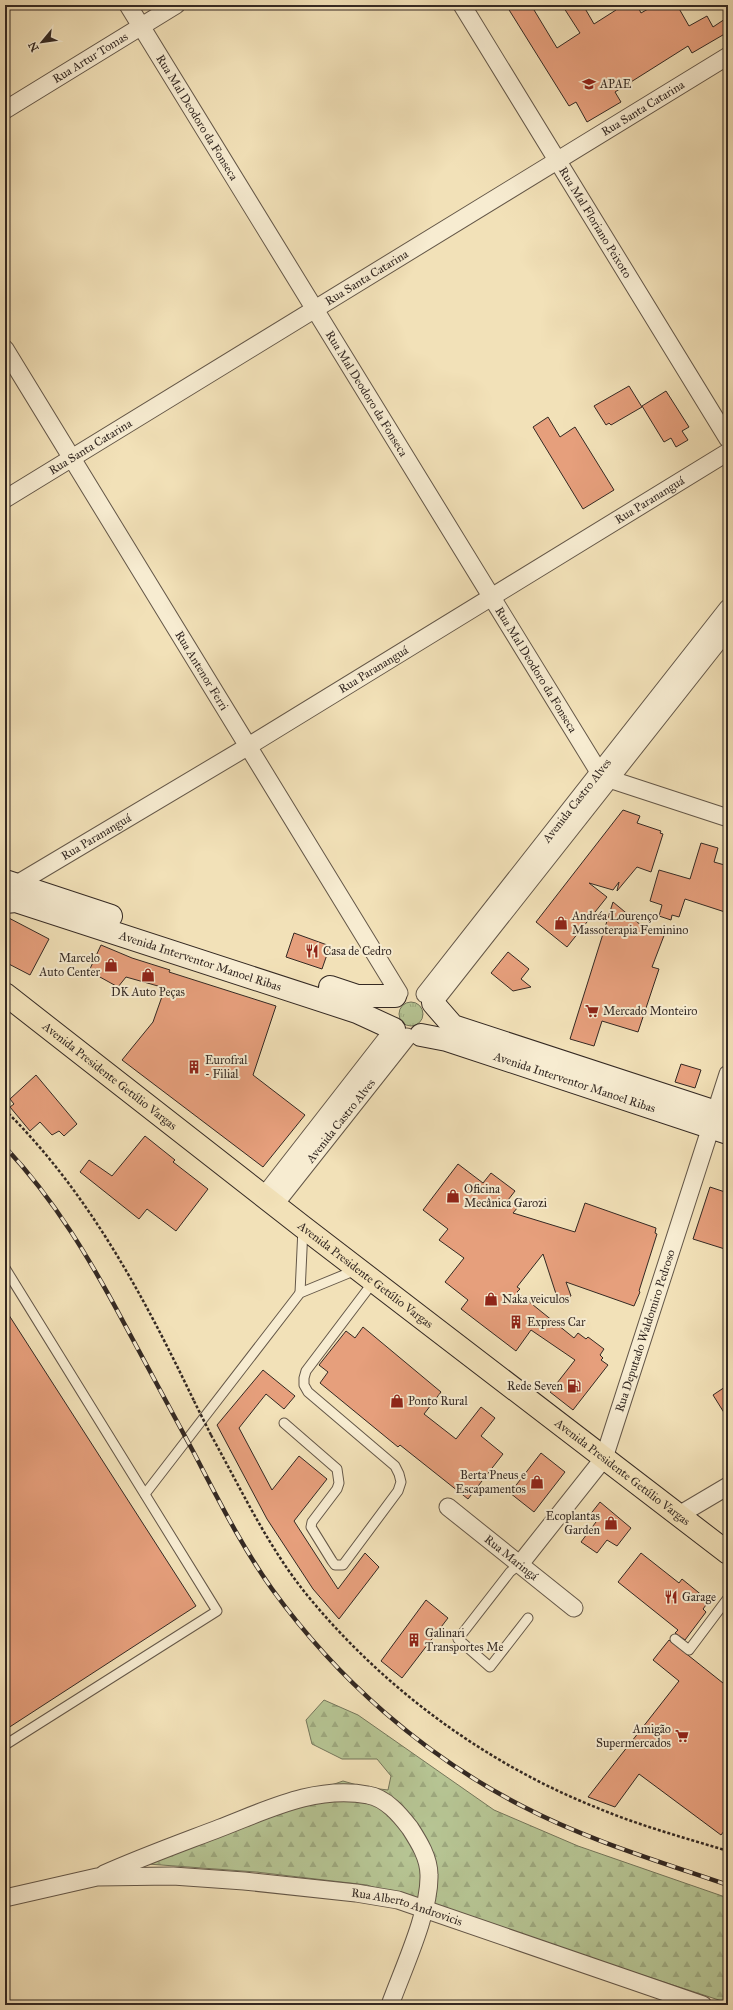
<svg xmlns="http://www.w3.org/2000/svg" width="733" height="2010" viewBox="0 0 733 2010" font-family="'IM FELL Great Primer',serif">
	<defs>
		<pattern id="grass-tufts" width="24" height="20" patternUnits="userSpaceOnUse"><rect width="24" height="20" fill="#b6c493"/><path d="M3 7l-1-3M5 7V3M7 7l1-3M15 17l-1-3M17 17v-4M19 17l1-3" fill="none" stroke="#9da87e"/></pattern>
		<pattern id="forest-firs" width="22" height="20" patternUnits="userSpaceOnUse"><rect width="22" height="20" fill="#b6c493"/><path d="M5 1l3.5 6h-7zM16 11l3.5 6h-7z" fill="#9da87e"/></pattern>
	</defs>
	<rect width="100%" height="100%" fill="#f2e1b8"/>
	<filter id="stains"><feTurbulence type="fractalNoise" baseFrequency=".005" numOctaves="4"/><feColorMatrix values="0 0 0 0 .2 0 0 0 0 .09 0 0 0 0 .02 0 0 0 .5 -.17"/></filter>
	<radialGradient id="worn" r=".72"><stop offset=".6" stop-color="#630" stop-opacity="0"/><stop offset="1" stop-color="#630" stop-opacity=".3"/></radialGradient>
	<circle fill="url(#grass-tufts)" stroke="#75765b" cx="411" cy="1014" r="12"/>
	<polygon fill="url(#forest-firs)" stroke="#75765b" points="324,1700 358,1715 494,1810 578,1846 728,1898 728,2003 367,1885 256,1872 148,1864 237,1818 343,1781 364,1787 388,1790 391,1776 377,1759 342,1759 312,1744 306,1720"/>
	<g fill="#e69f7c" stroke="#342923">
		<polygon points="506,5 531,5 557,48 580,33 562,5 583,5 594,24 616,10 613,5 637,5 641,13 655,5 677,5 689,26 707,16 713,27 728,17 728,32 692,53 688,46 615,92 621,102 587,122 576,102 569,106"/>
		<polygon points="629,386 642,407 611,425 609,423 606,425 594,406"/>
		<polygon points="666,391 689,427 682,431 688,440 676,447 671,438 664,442 642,406"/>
		<polygon points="548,417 560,437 575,427 614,490 583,509 533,427"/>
		<polygon points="623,810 640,816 637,823 661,831 660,833 663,834 651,872 637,867 617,891 619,882 613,890 589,883 607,897 567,947 536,922"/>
		<polygon points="701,843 718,848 714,862 728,866 728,913 685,899 679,917 672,915 671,920 659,916 662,905 650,901 659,870 690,879"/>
		<polygon points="613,902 642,926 665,933 652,967 659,969 638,1032 602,1021 594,1046 570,1039"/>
		<polygon points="5,916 49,939 30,975 5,962"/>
		<polygon points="294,933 330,946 322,969 286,957"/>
		<polygon points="101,945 132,958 170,970 169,972 276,1006 253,1075 305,1115 263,1167 122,1060 153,1022 165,988 126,977 118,987 89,971"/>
		<polygon points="508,952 529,969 521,979 531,987 513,991 491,973"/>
		<polygon points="681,1064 701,1070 695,1088 675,1082"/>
		<polygon points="36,1075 77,1124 64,1136 59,1131 52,1135 40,1122 30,1131 10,1107 14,1104 10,1099"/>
		<polygon points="145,1136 175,1160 173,1162 208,1189 176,1231 147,1209 139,1219 80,1172 89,1160 112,1176"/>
		<polygon points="458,1164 483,1183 491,1173 515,1191 508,1200 518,1207 513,1213 575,1232 585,1203 656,1228 655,1233 657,1234 639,1291 640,1292 634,1306 566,1282 571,1296 558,1300 543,1254 517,1287 520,1289 517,1292 574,1338 578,1333 586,1339 588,1337 604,1349 600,1355 603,1358 601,1360 608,1365 573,1410 550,1392 575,1360 531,1330 516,1351 461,1309 468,1300 445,1282 464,1258 439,1240 448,1229 423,1210"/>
		<polygon points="710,1187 728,1193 728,1250 693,1239"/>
		<polygon points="5,1309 196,1606 5,1730"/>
		<polygon points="363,1327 441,1392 424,1414 456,1439 481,1407 495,1418 481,1436 503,1454 468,1499 400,1445 398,1447 320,1383 328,1372 319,1365 346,1331 355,1338"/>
		<polygon points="263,1370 295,1396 284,1409 266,1394 239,1428 272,1490 299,1456 327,1479 294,1521 338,1589 365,1553 379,1567 339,1619 313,1589 267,1519 217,1425"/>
		<polygon points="728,1385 728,1419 713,1395"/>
		<polygon points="541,1453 565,1472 534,1512 510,1493"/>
		<polygon points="600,1502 631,1528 617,1546 607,1540 597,1553 581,1542 596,1522 589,1516"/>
		<polygon points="641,1553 679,1583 682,1579 709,1601 703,1609 706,1612 685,1640 675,1633 678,1630 618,1582"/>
		<polygon points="426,1600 448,1618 402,1678 381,1661"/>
		<polygon points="669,1640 728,1687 728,1826 721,1835 639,1774 615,1807 588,1797 679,1681 653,1660"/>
	</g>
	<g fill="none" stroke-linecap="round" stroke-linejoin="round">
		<g stroke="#645748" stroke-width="11">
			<g id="lane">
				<polyline points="5,1268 217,1611 5,1745"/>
				<polyline points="300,1293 303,1228"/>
				<polyline points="284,1423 337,1469 339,1483 337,1489 312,1522 311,1527 332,1561 335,1565 343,1565 398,1491 401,1482 399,1474 395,1466 308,1392 304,1385 304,1378 306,1371 374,1281"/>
				<polyline points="145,1494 300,1293 356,1270"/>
				<polyline points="520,1564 510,1572 458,1639 490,1667 528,1618"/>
				<polyline points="675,1639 689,1650 728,1598"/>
			</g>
		</g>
		<g stroke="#645748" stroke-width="19">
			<g id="street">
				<path id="s1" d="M128 5 599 772 609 779 728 818"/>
				<path id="s2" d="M462 5 728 439"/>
				<path id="s3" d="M5 110 176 5"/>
				<path id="s4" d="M5 349 399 993"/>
				<path id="s5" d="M5 499 728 56"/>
				<path id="s6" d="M17 884 247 747 728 452"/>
				<path id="s7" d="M425 994 728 608"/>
				<polyline points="433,1003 728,629"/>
				<polyline points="264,1196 394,1029"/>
				<path id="s8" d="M275 1204 407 1037"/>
				<path id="s9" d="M448 1507 574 1608"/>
				<polyline points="679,1515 728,1486"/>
				<path id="s10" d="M520 1564 604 1458 728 1074"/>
				<path d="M104 1874C142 1857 181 1843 220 1828 267 1810 316 1785 368 1795 386 1798 400 1815 410 1828 419 1842 429 1858 429 1875 430 1912 403 1969 390 2005"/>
				<path id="s11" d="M5 1898 97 1877 173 1876 244 1881 356 1893 398 1900 703 2005"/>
			</g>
		</g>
		<g stroke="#342923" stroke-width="24">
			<g id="secondary">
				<polyline points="5,881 111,916"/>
				<path id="s12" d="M5 902 16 901 357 1012 394 1029"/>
				<polyline points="330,987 357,996 395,996"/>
				<polyline points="433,1003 453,1026 728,1116"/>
				<path id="s13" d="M421 1035 447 1040 728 1133"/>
			</g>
		</g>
		<g stroke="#342923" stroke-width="24">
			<g id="primary">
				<path id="s14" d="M5 994 303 1227 728 1553"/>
			</g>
		</g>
		<g stroke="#342923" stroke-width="2.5" stroke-dasharray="3 2" stroke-linecap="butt">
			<path d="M5 1110C89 1193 144 1297 194 1401"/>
			<path d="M211 1435C241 1489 268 1547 307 1595 384 1689 486 1764 600 1809 641 1826 685 1838 728 1851"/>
		</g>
		<use href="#lane" stroke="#f7ecd1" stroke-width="9"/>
		<use href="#street" stroke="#f7ecd1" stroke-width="17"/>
		<use href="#secondary" stroke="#f7ecd1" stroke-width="22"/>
		<use href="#primary" stroke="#f2e1b8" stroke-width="22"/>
		<g stroke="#342923" stroke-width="4.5">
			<path id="rail" d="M5 1147C55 1200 91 1261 125 1325 148 1368 171 1410 194 1453 218 1499 242 1547 272 1589 337 1679 423 1755 522 1806 587 1840 658 1861 728 1885"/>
		</g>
		<use href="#rail" stroke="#f7ecd1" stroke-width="3" stroke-dasharray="9" stroke-linecap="butt"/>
		<polyline stroke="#342923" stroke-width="2.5" stroke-dasharray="3 2" stroke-linecap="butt" points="194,1401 211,1435"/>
	</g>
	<defs>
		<g id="school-bare" transform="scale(1.08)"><path d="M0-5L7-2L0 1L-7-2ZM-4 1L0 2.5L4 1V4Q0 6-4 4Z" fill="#8f2418" stroke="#f7ecd1" stroke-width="2.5" paint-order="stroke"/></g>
		<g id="shop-bare" transform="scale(1.08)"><path d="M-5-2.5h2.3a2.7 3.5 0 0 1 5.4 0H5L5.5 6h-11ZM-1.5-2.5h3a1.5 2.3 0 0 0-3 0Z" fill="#8f2418" stroke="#f7ecd1" stroke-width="2.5" paint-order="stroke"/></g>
		<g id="restaurant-bare" transform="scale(1.08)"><path d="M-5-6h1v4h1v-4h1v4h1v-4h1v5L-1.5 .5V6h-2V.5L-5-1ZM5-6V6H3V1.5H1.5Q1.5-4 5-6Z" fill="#8f2418" stroke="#f7ecd1" stroke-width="2.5" paint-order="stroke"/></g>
		<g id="supermarket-bare" transform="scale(1.08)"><path d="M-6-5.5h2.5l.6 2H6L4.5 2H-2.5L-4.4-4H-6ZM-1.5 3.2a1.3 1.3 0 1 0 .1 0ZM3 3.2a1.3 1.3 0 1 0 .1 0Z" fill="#8f2418" stroke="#f7ecd1" stroke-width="2.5" paint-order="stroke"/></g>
		<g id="building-bare" transform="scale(1.08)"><path d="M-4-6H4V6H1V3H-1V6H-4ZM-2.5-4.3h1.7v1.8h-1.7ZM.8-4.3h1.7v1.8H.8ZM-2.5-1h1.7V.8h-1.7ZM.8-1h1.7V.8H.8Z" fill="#8f2418" stroke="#f7ecd1" stroke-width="2.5" paint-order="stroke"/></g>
		<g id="fuel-bare" transform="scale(1.08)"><path d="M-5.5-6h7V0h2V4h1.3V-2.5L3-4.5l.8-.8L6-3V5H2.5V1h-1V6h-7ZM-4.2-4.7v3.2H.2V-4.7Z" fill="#8f2418" stroke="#f7ecd1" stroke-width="2.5" paint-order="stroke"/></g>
	</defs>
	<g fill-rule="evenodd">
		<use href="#school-bare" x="589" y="84"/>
		<use href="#shop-bare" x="561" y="923"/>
		<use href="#restaurant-bare" x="312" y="951"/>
		<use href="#shop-bare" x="111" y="965"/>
		<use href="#shop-bare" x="148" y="975"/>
		<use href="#supermarket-bare" x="592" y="1011"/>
		<use href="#building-bare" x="194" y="1067"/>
		<use href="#shop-bare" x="453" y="1196"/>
		<use href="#shop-bare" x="491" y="1299"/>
		<use href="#building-bare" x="516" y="1322"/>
		<use href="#fuel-bare" x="574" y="1386"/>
		<use href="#shop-bare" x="397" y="1401"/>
		<use href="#shop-bare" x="537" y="1482"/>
		<use href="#shop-bare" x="611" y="1523"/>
		<use href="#restaurant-bare" x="671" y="1597"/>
		<use href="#building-bare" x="414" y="1640"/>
		<use href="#supermarket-bare" x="682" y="1736"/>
	</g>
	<g text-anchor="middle" stroke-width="4" stroke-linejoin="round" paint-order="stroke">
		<g font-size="12" fill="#342923" stroke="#f7ecd1">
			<text dy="4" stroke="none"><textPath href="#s3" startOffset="100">Rua Artur Tomas</textPath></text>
			<text dy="4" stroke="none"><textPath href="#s5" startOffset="748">Rua Santa Catarina</textPath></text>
			<text dy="4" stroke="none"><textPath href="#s1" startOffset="132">Rua Mal Deodoro da Fonseca</textPath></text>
			<text dy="4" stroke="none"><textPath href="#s2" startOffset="255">Rua Mal Floriano Peixoto</textPath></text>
			<text dy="4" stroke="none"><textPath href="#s5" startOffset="424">Rua Santa Catarina</textPath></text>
			<text dy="4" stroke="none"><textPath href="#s1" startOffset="456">Rua Mal Deodoro da Fonseca</textPath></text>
			<text dy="4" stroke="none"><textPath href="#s5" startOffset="100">Rua Santa Catarina</textPath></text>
			<text dy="4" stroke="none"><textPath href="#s6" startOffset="740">Rua Parananguá</textPath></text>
			<text dy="4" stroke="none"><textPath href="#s6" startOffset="416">Rua Parananguá</textPath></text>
			<text dy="4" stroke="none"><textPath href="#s1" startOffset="780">Rua Mal Deodoro da Fonseca</textPath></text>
			<text dy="4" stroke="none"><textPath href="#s4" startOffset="377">Rua Antenor Ferri</textPath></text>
			<text dy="4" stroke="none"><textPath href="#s7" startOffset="246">Avenida Castro Alves</textPath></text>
			<text dy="4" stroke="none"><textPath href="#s6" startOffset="92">Rua Parananguá</textPath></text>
			<text dy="4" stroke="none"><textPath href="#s12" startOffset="205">Avenida Interventor Manoel Ribas</textPath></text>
			<text dy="4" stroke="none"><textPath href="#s14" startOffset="133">Avenida Presidente Getúlio Vargas</textPath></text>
			<text dy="4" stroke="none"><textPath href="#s13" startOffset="161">Avenida Interventor Manoel Ribas</textPath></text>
			<text dy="4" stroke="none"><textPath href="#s8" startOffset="106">Avenida Castro Alves</textPath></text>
			<text dy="4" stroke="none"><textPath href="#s14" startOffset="457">Avenida Presidente Getúlio Vargas</textPath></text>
			<text dy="4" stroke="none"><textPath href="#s10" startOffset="269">Rua Deputado Waldomiro Pedroso</textPath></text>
			<text dy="4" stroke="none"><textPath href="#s14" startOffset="781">Avenida Presidente Getúlio Vargas</textPath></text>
			<text dy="4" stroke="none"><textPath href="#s9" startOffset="81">Rua Maringá</textPath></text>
			<text dy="4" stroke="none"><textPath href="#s11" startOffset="407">Rua Alberto Androvicis</textPath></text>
		</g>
		<g font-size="12" fill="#342923" stroke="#f7ecd1" text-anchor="start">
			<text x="600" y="88">APAE</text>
			<text x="572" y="920">Andréa Lourenço<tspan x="572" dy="14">Massoterapia Feminino</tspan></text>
			<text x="323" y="955">Casa de Cedro</text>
			<text x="100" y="962" text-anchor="end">Marcelo<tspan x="100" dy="14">Auto Center</tspan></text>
			<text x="148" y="996" text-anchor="middle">DK Auto Peças</text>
			<text x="603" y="1015">Mercado Monteiro</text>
			<text x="205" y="1064">Eurofral<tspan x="205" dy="14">- Filial</tspan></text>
			<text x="464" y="1193">Oficina<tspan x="464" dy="14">Mecânica Garozi</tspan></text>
			<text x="502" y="1303">Naka veiculos</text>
			<text x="527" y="1326">Express Car</text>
			<text x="563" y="1390" text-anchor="end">Rede Seven</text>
			<text x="408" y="1405">Ponto Rural</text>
			<text x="526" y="1479" text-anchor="end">Berta Pneus e<tspan x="526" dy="14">Escapamentos</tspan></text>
			<text x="600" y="1520" text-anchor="end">Ecoplantas<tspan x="600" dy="14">Garden</tspan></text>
			<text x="682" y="1601">Garage</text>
			<text x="425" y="1637">Galinari<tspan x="425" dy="14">Transportes Me</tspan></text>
			<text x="671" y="1733" text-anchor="end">Amigão<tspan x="671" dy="14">Supermercados</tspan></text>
		</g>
	</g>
	<rect width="733" height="2010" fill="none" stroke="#f2e1b8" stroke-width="20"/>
	<rect x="6" y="6" width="721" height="1998" fill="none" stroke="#342923" stroke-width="2"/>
	<rect x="10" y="10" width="713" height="1990" fill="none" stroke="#342923"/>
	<g transform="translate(42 42) rotate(241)" stroke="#f7ecd1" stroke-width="3" paint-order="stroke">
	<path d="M0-3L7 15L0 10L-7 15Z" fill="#342923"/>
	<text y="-6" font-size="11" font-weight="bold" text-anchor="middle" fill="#342923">N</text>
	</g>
	<rect width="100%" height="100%" filter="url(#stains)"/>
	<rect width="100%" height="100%" fill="url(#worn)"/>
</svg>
